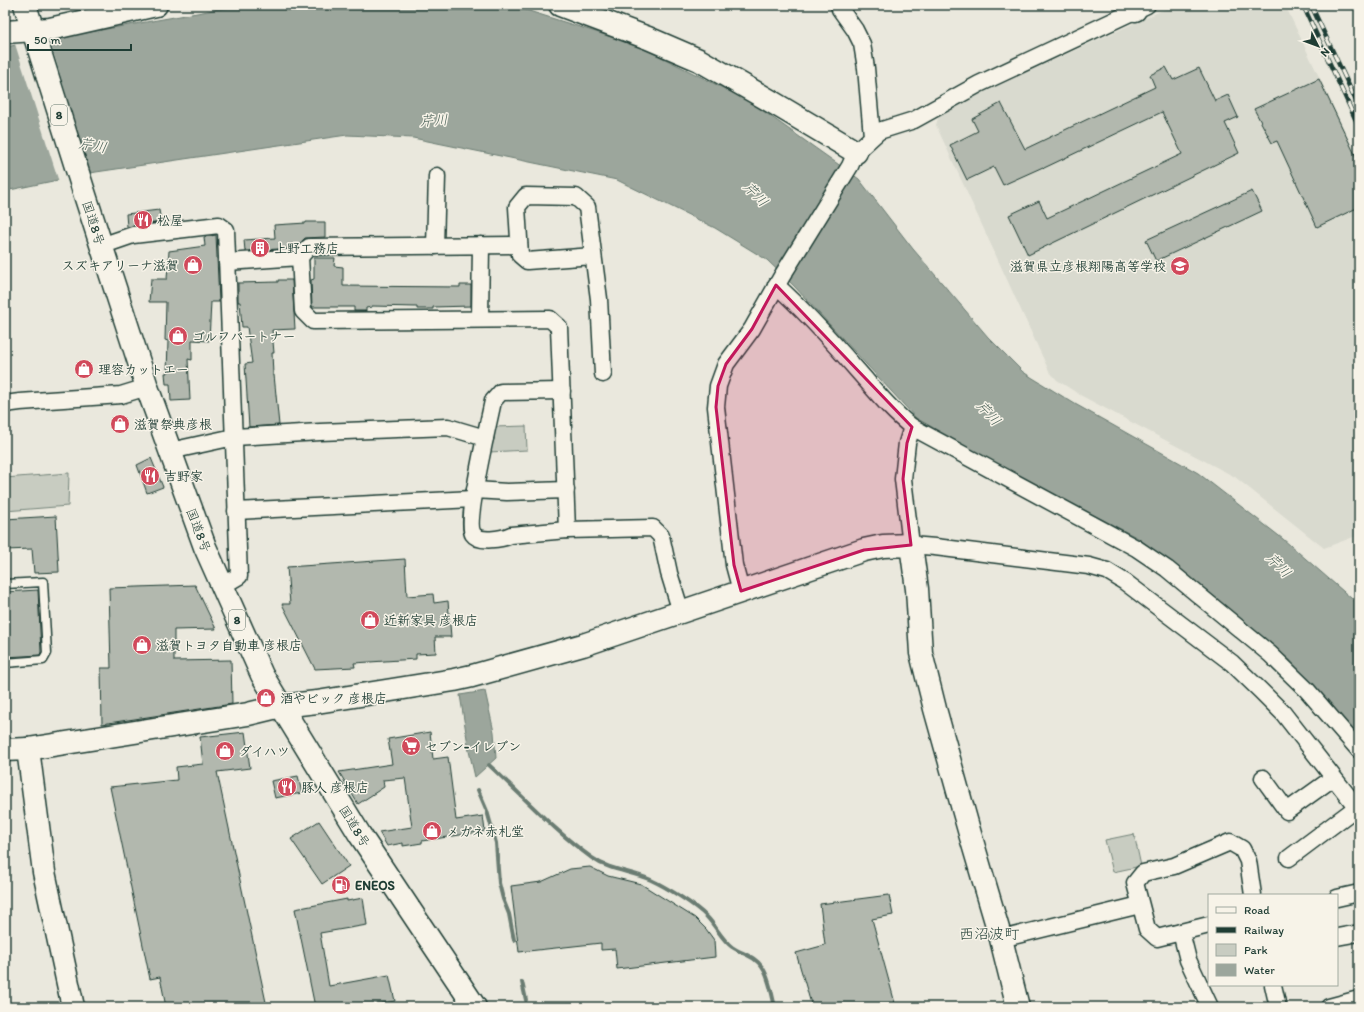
<svg xmlns="http://www.w3.org/2000/svg" width="1364" height="1012" viewBox="0 0 1364 1012" font-family="Itim,'Klee One',sans-serif">
	<rect width="100%" height="100%" fill="#eae8dd"/>
	<filter id="ink" filterUnits="userSpaceOnUse"><feTurbulence type="fractalNoise" baseFrequency=".025" numOctaves="2"/><feDisplacementMap in="SourceGraphic" scale="8" xChannelSelector="R" yChannelSelector="G"/><feConvolveMatrix kernelMatrix="1 2 1 2 8 2 1 2 1" color-interpolation-filters="sRGB"/></filter>
	<g filter="url(#ink)">
		<polygon fill="#d9dacf" points="1174,5 1285,5 1359,161 1359,535 1324,548 1235,477 1080,395 1057,380 1049,371 936,125 940,112"/>
		<g fill="#c8ccc1" stroke="#74847a">
			<polygon points="526,426 527,450 489,452 494,427"/>
			<polygon points="69,473 68,506 5,511 5,478"/>
			<polygon points="1134,834 1141,866 1113,872 1105,840"/>
		</g>
		<g fill="#9ca69c" stroke="#6a7c72">
			<polygon points="242,5 510,5 637,45 749,101 859,179 913,249 988,337 1023,372 1075,404 1198,473 1283,539 1359,605 1359,737 1290,660 1206,591 1138,538 1015,474 916,418 794,286 767,260 715,228 617,180 413,138 347,135 96,172 5,191 5,47"/>
			<polygon points="485,691 494,732 496,758 475,777 469,751 460,695"/>
		</g>
		<polygon fill="#eae8dd" points="49,38 91,175 59,182 15,44"/>
		<g fill="none" stroke-linecap="round" stroke-linejoin="round">
			<g stroke="#6a7c72" stroke-width="4">
				<path d="M489 765C523 796 554 831 592 858 610 871 632 871 651 880 666 887 696 905 707 917 716 926 721 939 732 947 742 954 755 956 762 967 769 976 772 995 775 1007"/>
				<polyline points="478,790 487,811 496,843 499,883 503,899 509,914 514,940"/>
				<polyline points="522,982 526,1000"/>
			</g>
		</g>
		<g fill="#b2b8ae" stroke="#1f3d34">
			<polygon points="1166,67 1173,80 1199,68 1215,101 1228,95 1238,117 1225,123 1239,153 1028,255 1009,215 1039,201 1047,218 1182,154 1162,112 1044,168 1043,167 1003,185 994,167 967,180 950,145 978,131 972,119 1001,103 1025,149 1155,87 1150,75"/>
			<polygon points="1319,79 1359,163 1359,207 1317,227 1277,141 1272,143 1254,109"/>
			<polygon points="1252,191 1262,211 1156,261 1146,240"/>
			<polygon points="159,210 161,222 127,227 126,214"/>
			<polygon points="306,222 325,222 325,237 305,238 296,248 245,251 244,240 275,238 274,225 306,223"/>
			<polygon points="216,235 219,302 211,302 209,341 192,340 192,360 188,359 190,400 171,401 170,384 166,384 165,373 167,373 168,341 165,340 166,302 149,302 151,279 167,279 169,251 205,246 204,237"/>
			<polygon points="314,258 335,258 334,266 343,267 343,286 460,287 460,285 471,285 471,306 433,307 433,309 417,309 417,307 372,306 372,307 366,308 366,311 354,311 354,307 312,307 311,280 314,279"/>
			<polygon points="278,280 292,280 295,329 272,330 274,353 272,353 273,375 274,375 279,425 249,427 245,364 252,363 247,327 242,327 240,302 238,302 238,283 278,282"/>
			<polygon points="151,458 163,487 147,493 137,465"/>
			<polygon points="56,516 59,572 34,573 32,549 5,550 5,519"/>
			<polygon points="405,559 407,596 433,594 434,603 448,601 451,637 435,637 436,653 416,654 416,659 354,663 355,667 315,669 282,604 290,604 287,567"/>
			<polygon points="195,585 216,629 174,630 174,661 231,660 232,704 102,724 101,668 111,668 109,588"/>
			<polygon points="38,590 41,652 40,655 5,657 5,592"/>
			<polygon points="245,732 250,768 217,772 267,1007 166,1007 160,977 150,979 110,787 177,780 176,767 203,764 200,737"/>
			<polygon points="430,732 433,759 448,757 456,820 483,816 485,831 422,841 422,843 403,846 403,843 387,846 379,832 412,827 405,778 383,780 384,787 358,804 339,772 392,764 388,739"/>
			<polygon points="298,776 302,793 275,798 271,781"/>
			<polygon points="319,821 349,866 322,884 291,839"/>
			<polygon points="590,867 608,876 641,884 695,918 706,929 714,940 715,957 617,969 615,949 601,950 601,943 519,952 511,886 541,882 570,869"/>
			<polygon points="889,895 893,915 872,919 896,1007 812,1007 796,953 825,945 820,904"/>
			<polygon points="363,898 367,925 320,933 329,986 389,975 395,1001 360,1007 315,1007 295,909 347,899 347,901"/>
		</g>
		<g fill="none" stroke-linecap="round" stroke-linejoin="round">
			<g stroke="#1f3d34" stroke-width="11">
				<polyline id="lane" points="5,584 43,582 47,653 43,660 5,663"/>
			</g>
			<g stroke="#1f3d34" stroke-width="19">
				<g id="street">
					<polyline points="839,5 840,9 855,30 862,44 866,68 872,136"/>
					<polyline points="101,246 133,235 219,225 226,230 239,576 222,586"/>
					<polyline points="435,246 437,176"/>
					<polyline points="593,256 527,261 520,255 517,207 526,196 576,197 587,207 599,299 603,374"/>
					<polyline points="300,257 303,311 313,321 550,319 559,327 567,530"/>
					<polyline points="227,262 300,257 309,247 519,245"/>
					<path d="M776 285C805 311 831 340 857 370 874 389 891 411 912 427L1136 548 1167 569 1270 654 1307 690 1359 750"/>
					<polyline points="480,319 481,245"/>
					<path d="M562 391 501 392 493 401C489 420 465 522 473 534 479 543 502 539 511 535L567 530 653 528 661 536 669 573 681 612"/>
					<polyline points="5,404 20,402 121,395 147,387"/>
					<polyline points="912,427 907,443 903,479 911,545 935,547 1089,566 1107,571 1125,582 1232,663 1261,691 1283,713 1359,810"/>
					<polyline points="170,451 234,437 320,432 448,427 485,438"/>
					<polyline points="475,490 507,492 566,490"/>
					<polyline points="236,511 473,499"/>
					<polyline points="741,591 734,565 716,407 718,386 726,364 752,329 782,276 850,166 856,152 879,131 914,120 979,84 1147,5"/>
					<polyline points="1263,778 1287,811 1333,778"/>
					<polyline points="1289,858 1357,807"/>
					<polyline points="1337,898 1359,893"/>
					<polyline points="1209,925 1157,938 1147,929 1135,883 1143,873 1174,866 1230,842 1242,849 1248,861 1253,895"/>
					<polyline points="1181,932 1188,960 1210,1007"/>
					<polyline points="1337,937 1359,933"/>
					<polyline points="1001,939 1140,905"/>
					<polyline points="1273,985 1278,1007"/>
					<polyline points="1329,1007 1359,999"/>
				</g>
			</g>
			<g stroke="#1f3d34" stroke-width="25">
				<g id="secondary">
					<polyline points="560,5 648,38 699,60 767,99 856,152"/>
					<polyline points="1134,5 1135,10"/>
					<polyline points="5,32 50,29 156,5"/>
					<polyline points="28,749 44,872 73,1007"/>
					<polyline points="5,750 28,749 248,714 281,706 317,702 454,680 472,676 583,645 864,550 883,546 911,545 917,589 921,653 935,709 970,834 1001,939 1018,1007"/>
				</g>
			</g>
			<g stroke="#1f3d34" stroke-width="25">
				<polyline id="highway" points="25,5 84,192 147,387 205,547 262,675 360,835 475,1007"/>
			</g>
			<use href="#lane" stroke="#f7f3e8" stroke-width="8"/>
			<use href="#street" stroke="#f7f3e8" stroke-width="16"/>
			<use href="#secondary" stroke="#f7f3e8" stroke-width="22"/>
			<use href="#highway" stroke="#f7f3e8" stroke-width="22"/>
			<g stroke="#1f3d34" stroke-width="4.5">
				<g id="rail">
					<polyline points="1303,5 1359,127"/>
					<polyline points="1311,5 1359,107"/>
				</g>
			</g>
			<use href="#rail" stroke="#f7f3e8" stroke-width="3" stroke-dasharray="9" stroke-linecap="butt"/>
		</g>
	</g>
	<path fill="#c2185b" fill-opacity="0.2" stroke="#c2185b" stroke-width="3" stroke-linejoin="round" d="M776 285 912 427 907 443 903 479 911 545 864 550 741 591 734 565 716 407 718 386 726 364 752 329Z"/>
	<defs>
		<g id="restaurant-disc" transform="scale(1)"><circle r="9.5" fill="#d1495b" stroke="#f7f3e8"/><path d="M-5-6h1v4h1v-4h1v4h1v-4h1v5L-1.5 .5V6h-2V.5L-5-1ZM5-6V6H3V1.5H1.5Q1.5-4 5-6Z" fill="#fff"/></g>
		<g id="building-disc" transform="scale(1)"><circle r="9.5" fill="#d1495b" stroke="#f7f3e8"/><path d="M-4-6H4V6H1V3H-1V6H-4ZM-2.5-4.3h1.7v1.8h-1.7ZM.8-4.3h1.7v1.8H.8ZM-2.5-1h1.7V.8h-1.7ZM.8-1h1.7V.8H.8Z" fill="#fff"/></g>
		<g id="shop-disc" transform="scale(1)"><circle r="9.5" fill="#d1495b" stroke="#f7f3e8"/><path d="M-5-2.5h2.3a2.7 3.5 0 0 1 5.4 0H5L5.5 6h-11ZM-1.5-2.5h3a1.5 2.3 0 0 0-3 0Z" fill="#fff"/></g>
		<g id="school-disc" transform="scale(1)"><circle r="9.5" fill="#d1495b" stroke="#f7f3e8"/><path d="M0-5L7-2L0 1L-7-2ZM-4 1L0 2.5L4 1V4Q0 6-4 4Z" fill="#fff"/></g>
		<g id="supermarket-disc" transform="scale(1)"><circle r="9.5" fill="#d1495b" stroke="#f7f3e8"/><path d="M-6-5.5h2.5l.6 2H6L4.5 2H-2.5L-4.4-4H-6ZM-1.5 3.2a1.3 1.3 0 1 0 .1 0ZM3 3.2a1.3 1.3 0 1 0 .1 0Z" fill="#fff"/></g>
		<g id="fuel-disc" transform="scale(1)"><circle r="9.5" fill="#d1495b" stroke="#f7f3e8"/><path d="M-5.5-6h7V0h2V4h1.3V-2.5L3-4.5l.8-.8L6-3V5H2.5V1h-1V6h-7ZM-4.2-4.7v3.2H.2V-4.7Z" fill="#fff"/></g>
	</defs>
	<g fill-rule="evenodd">
		<use href="#restaurant-disc" x="143" y="220"/>
		<use href="#building-disc" x="260" y="248"/>
		<use href="#shop-disc" x="193" y="265"/>
		<use href="#school-disc" x="1180" y="266"/>
		<use href="#shop-disc" x="178" y="336"/>
		<use href="#shop-disc" x="84" y="369"/>
		<use href="#shop-disc" x="120" y="424"/>
		<use href="#restaurant-disc" x="150" y="476"/>
		<use href="#shop-disc" x="370" y="620"/>
		<use href="#shop-disc" x="142" y="645"/>
		<use href="#shop-disc" x="266" y="698"/>
		<use href="#supermarket-disc" x="411" y="746"/>
		<use href="#shop-disc" x="225" y="751"/>
		<use href="#restaurant-disc" x="287" y="787"/>
		<use href="#shop-disc" x="432" y="831"/>
		<use href="#fuel-disc" x="341" y="885"/>
	</g>
	<g text-anchor="middle" stroke-width="3" stroke-linejoin="round" paint-order="stroke">
		<g fill="#f7f3e8" stroke="#60746a" stroke-width="1">
			<rect x="51" y="105" width="16" height="20" rx="3"/>
			<rect x="229" y="610" width="16" height="20" rx="3"/>
		</g>
		<g font-size="12" font-weight="bold" fill="#1f3d34">
			<text x="59" y="119">8</text>
			<text x="237" y="624">8</text>
		</g>
		<g font-size="13" font-weight="bold" fill="#1f3d34" stroke="#f7f3e8" text-anchor="start">
			<text x="157" y="225">松屋</text>
			<text x="274" y="253">上野工務店</text>
			<text x="179" y="270" text-anchor="end">スズキアリーナ滋賀</text>
			<text x="1166" y="271" text-anchor="end">滋賀県立彦根翔陽高等学校</text>
			<text x="192" y="341">ゴルフパートナー</text>
			<text x="98" y="374">理容カットエー</text>
			<text x="134" y="429">滋賀祭典彦根</text>
			<text x="164" y="481">吉野家</text>
			<text x="384" y="625">近新家具 彦根店</text>
			<text x="156" y="650">滋賀トヨタ自動車 彦根店</text>
			<text x="280" y="703">酒やビック 彦根店</text>
			<text x="425" y="751">セブン-イレブン</text>
			<text x="239" y="756">ダイハツ</text>
			<text x="301" y="792">豚人 彦根店</text>
			<text x="446" y="836">メガネ赤札堂</text>
			<text x="355" y="890">ENEOS</text>
		</g>
		<g font-size="13" fill="#1f3d34" stroke="#f7f3e8">
			<text transform="translate(94 223) rotate(72)" y="5">国道8号</text>
			<text transform="translate(199 530) rotate(69)" y="5">国道8号</text>
			<text transform="translate(355 826) rotate(58)" y="5">国道8号</text>
		</g>
		<g font-size="14" font-style="italic" fill="#445c53" stroke="#f7f3e8">
			<text transform="translate(434 120) rotate(-3)" y="5">芹川</text>
			<text transform="translate(93 145) rotate(10)" y="5">芹川</text>
			<text transform="translate(756 194) rotate(46)" y="5">芹川</text>
			<text transform="translate(989 413) rotate(48)" y="5">芹川</text>
			<text transform="translate(1279 565) rotate(46)" y="5">芹川</text>
		</g>
		<g font-size="15" fill="#1f3d34" stroke="#f7f3e8">
			<text x="989" y="939">西沼波町</text>
		</g>
	</g>
	<rect width="1364" height="1012" fill="none" stroke="#f7f3e8" stroke-width="20"/>
	<rect x="10" y="10" width="1344" height="992" fill="none" stroke="#1f3d34" stroke-width="1.5" filter="url(#ink)"/>
	<rect x="1208" y="894" width="130" height="92" fill="#f7f3e8" stroke="#a1aaa0"/>
	<rect x="1216" y="907" width="20" height="6" fill="#f7f3e8" stroke="#a1aaa0"/>
	<text x="1244" y="914" font-size="12" fill="#1f3d34">Road</text>
	<rect x="1216" y="927" width="20" height="6" fill="#1f3d34" stroke="#a1aaa0"/>
	<text x="1244" y="934" font-size="12" fill="#1f3d34">Railway</text>
	<rect x="1216" y="944" width="20" height="12" fill="#c8ccc1" stroke="#a1aaa0"/>
	<text x="1244" y="954" font-size="12" fill="#1f3d34">Park</text>
	<rect x="1216" y="964" width="20" height="12" fill="#9ca69c" stroke="#a1aaa0"/>
	<text x="1244" y="974" font-size="12" fill="#1f3d34">Water</text>
	<g transform="translate(1318 46) rotate(132)" stroke="#f7f3e8" stroke-width="3" paint-order="stroke">
	<path d="M0-3L7 15L0 10L-7 15Z" fill="#1f3d34"/>
	<text y="-6" font-size="11" font-weight="bold" text-anchor="middle" fill="#1f3d34">N</text>
	</g>
	<path d="M28 44v6h103v-6" fill="none" stroke="#1f3d34" stroke-width="2"/>
	<text x="34" y="44" font-size="12" fill="#1f3d34" stroke="#f7f3e8" stroke-width="3" paint-order="stroke">50 m</text>
</svg>
